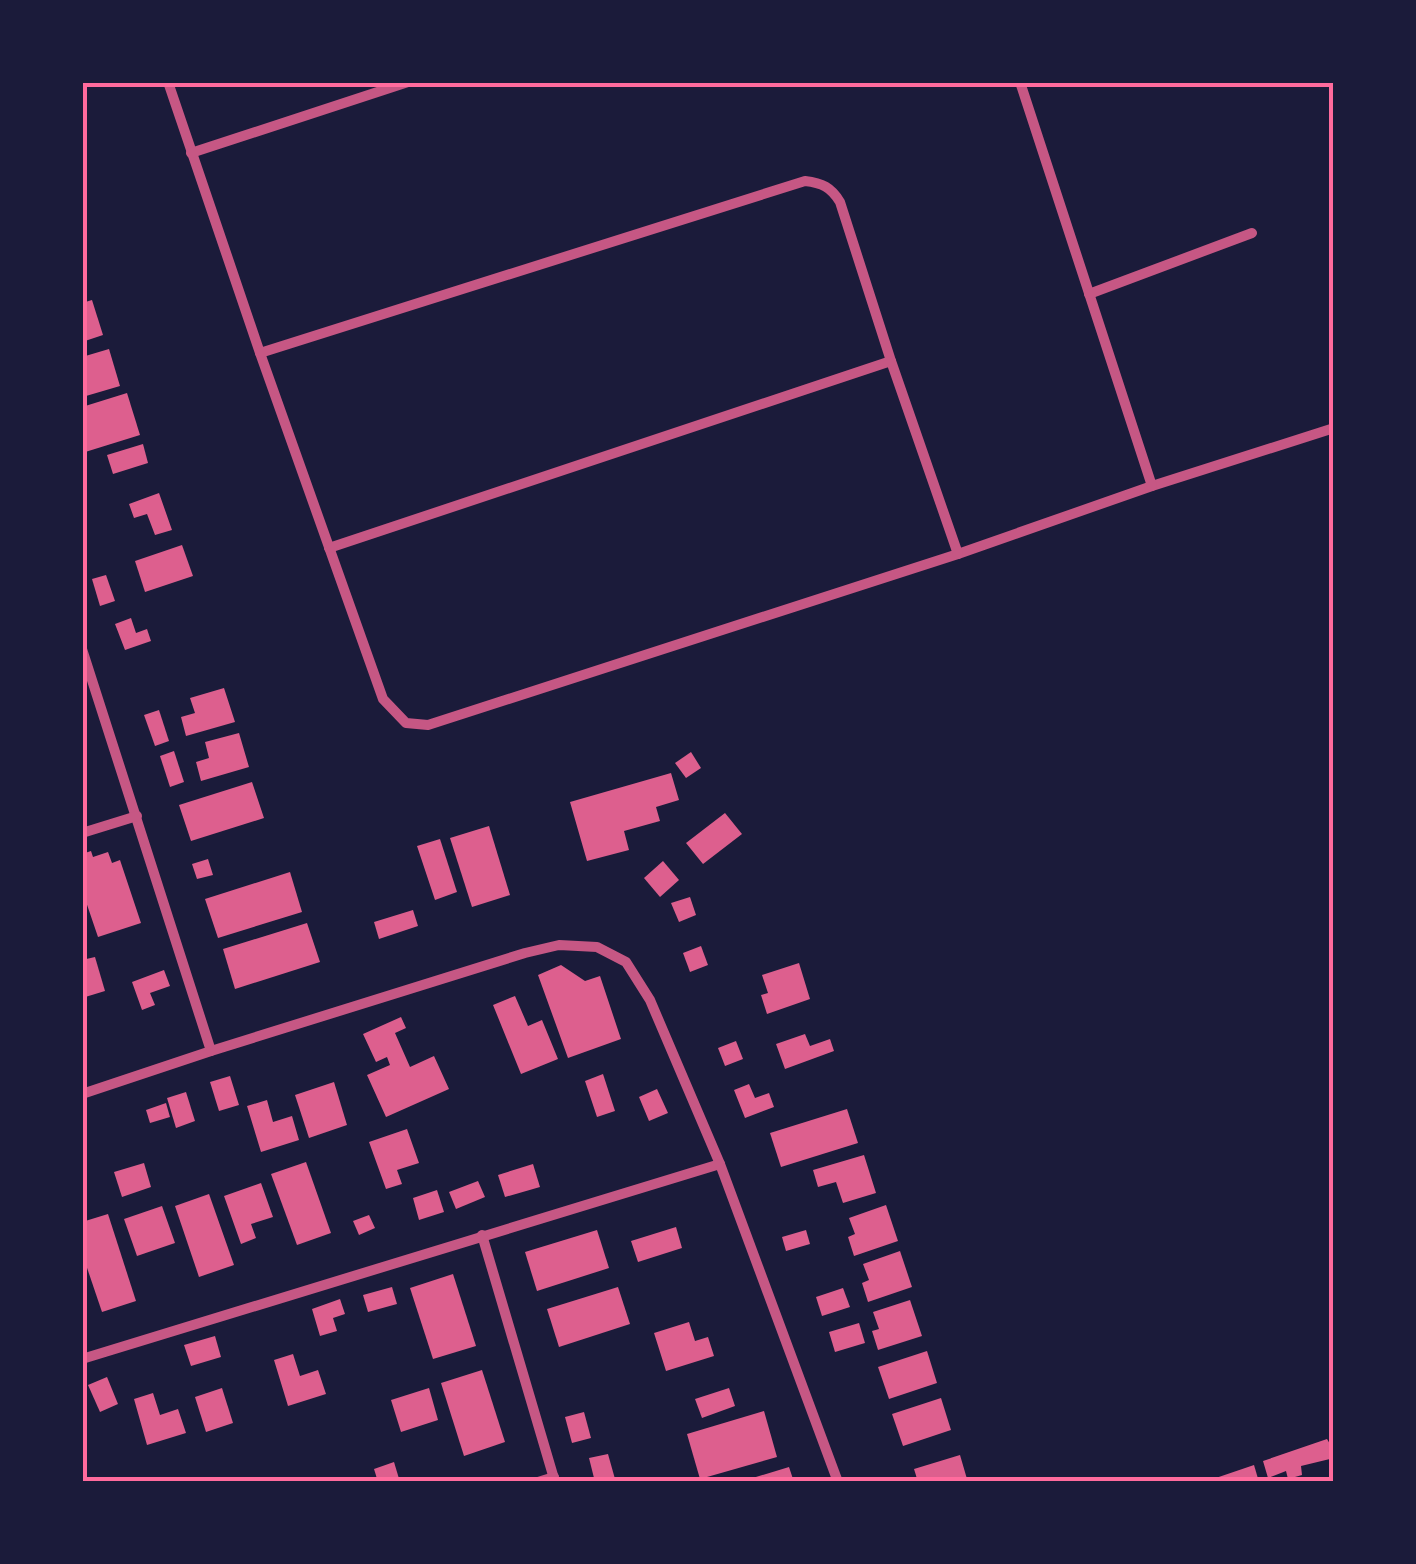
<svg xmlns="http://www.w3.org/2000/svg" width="1416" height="1564" viewBox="0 0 1416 1564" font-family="Montserrat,sans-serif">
	<rect width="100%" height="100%" fill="#1b1b3a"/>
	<g fill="#dd5f8e">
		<polygon points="92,300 103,335 82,342 82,303"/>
		<polygon points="109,349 120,386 86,396 82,384 82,357"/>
		<polygon points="127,393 140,435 82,453 82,407"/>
		<polygon points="143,444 148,463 113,474 107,455"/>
		<polygon points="159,493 172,530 155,535 147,514 134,518 129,504"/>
		<polygon points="182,545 193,576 145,592 135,561"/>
		<polygon points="106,575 115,601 100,606 92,579"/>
		<polygon points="131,618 136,633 147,629 151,641 125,650 115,624"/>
		<polygon points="224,688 235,722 186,736 181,717 195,713 190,698"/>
		<polygon points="159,710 169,741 155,746 144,715"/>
		<polygon points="239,733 249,767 201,781 196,762 209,758 205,742"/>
		<polygon points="174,751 184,782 170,787 160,756"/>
		<polygon points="691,752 701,768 686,778 675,763"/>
		<polygon points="671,773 679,800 656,807 660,821 624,831 629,850 587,861 570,802"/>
		<polygon points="252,782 264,818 191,841 179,805"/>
		<polygon points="725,813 742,834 703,864 686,843"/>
		<polygon points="489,826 510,895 472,907 450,838"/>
		<polygon points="440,839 457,892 435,900 417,846"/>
		<polygon points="91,851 93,857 108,852 112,863 120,860 141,923 98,937 82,890 82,854"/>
		<polygon points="208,859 213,875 197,879 192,864"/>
		<polygon points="663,861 679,880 660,897 644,878"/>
		<polygon points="290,872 302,912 218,938 205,899"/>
		<polygon points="690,897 696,915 679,922 671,903"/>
		<polygon points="413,910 418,926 379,939 374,922"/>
		<polygon points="307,923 320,962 235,989 223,949"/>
		<polygon points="701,946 708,965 690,972 683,953"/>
		<polygon points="95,957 105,991 82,998 82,960"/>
		<polygon points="799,963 810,999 767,1014 761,995 768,993 762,975"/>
		<polygon points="561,965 585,981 600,976 621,1039 568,1058 538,975"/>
		<polygon points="164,970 170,986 150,993 155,1005 142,1010 132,982"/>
		<polygon points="515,996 528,1026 542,1020 558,1059 521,1074 493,1005"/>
		<polygon points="401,1017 406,1028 395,1033 410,1067 434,1056 449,1089 386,1117 367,1075 390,1065 387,1057 376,1062 363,1034"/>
		<polygon points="805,1034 810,1046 830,1039 834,1051 785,1069 776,1044"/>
		<polygon points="736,1041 743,1059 725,1066 718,1048"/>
		<polygon points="603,1074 615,1111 597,1117 585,1081"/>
		<polygon points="230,1076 239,1105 219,1111 210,1082"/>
		<polygon points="334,1082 347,1125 309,1138 295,1095"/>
		<polygon points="749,1084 755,1098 769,1093 774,1107 745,1118 734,1090"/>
		<polygon points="657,1089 668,1113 649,1121 639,1097"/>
		<polygon points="186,1092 195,1121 176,1128 167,1098"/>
		<polygon points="267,1100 273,1122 292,1116 299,1140 261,1152 247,1106"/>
		<polygon points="166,1103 170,1117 150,1123 146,1110"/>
		<polygon points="847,1109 858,1143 781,1167 770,1133"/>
		<polygon points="407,1129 419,1163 397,1170 402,1184 386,1189 369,1142"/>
		<polygon points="864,1155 876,1193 843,1203 836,1182 818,1187 813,1170"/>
		<polygon points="306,1162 331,1233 297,1245 271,1174"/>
		<polygon points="144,1163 151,1187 122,1197 114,1172"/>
		<polygon points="533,1164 540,1187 505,1197 498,1175"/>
		<polygon points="478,1181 485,1197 456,1209 449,1192"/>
		<polygon points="261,1183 273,1217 251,1224 256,1238 241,1244 224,1196"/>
		<polygon points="437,1190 444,1212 419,1220 413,1198"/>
		<polygon points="209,1194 234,1265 199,1277 175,1206"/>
		<polygon points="886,1205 898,1241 854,1256 848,1237 855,1234 849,1218"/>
		<polygon points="162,1206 175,1243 137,1256 124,1219"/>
		<polygon points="108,1214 136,1301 102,1312 82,1253 82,1222"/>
		<polygon points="369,1215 375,1228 359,1235 353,1221"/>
		<polygon points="676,1227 682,1248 638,1262 631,1241"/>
		<polygon points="597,1230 609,1268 537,1291 525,1252"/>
		<polygon points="806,1230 810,1244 786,1251 782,1237"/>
		<polygon points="900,1251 912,1287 868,1302 862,1283 869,1280 863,1264"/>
		<polygon points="453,1274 476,1346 433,1359 410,1288"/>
		<polygon points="392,1287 397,1304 368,1312 363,1295"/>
		<polygon points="618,1287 630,1324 559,1347 547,1309"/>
		<polygon points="843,1288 850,1307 822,1316 816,1297"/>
		<polygon points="340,1299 345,1314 333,1318 337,1331 320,1336 312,1309"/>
		<polygon points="910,1300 922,1336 878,1350 872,1331 879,1329 873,1312"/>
		<polygon points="689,1322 695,1341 708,1337 714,1356 666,1371 654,1333"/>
		<polygon points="859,1323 865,1343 835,1352 829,1332"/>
		<polygon points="215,1336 221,1357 191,1366 184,1345"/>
		<polygon points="927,1351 937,1383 889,1399 878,1367"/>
		<polygon points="293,1354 300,1376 318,1370 326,1394 288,1406 274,1360"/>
		<polygon points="482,1370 505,1442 464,1456 441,1383"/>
		<polygon points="107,1377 118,1404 100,1412 88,1385"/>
		<polygon points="222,1388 233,1423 206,1432 195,1397"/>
		<polygon points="429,1388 438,1420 401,1432 391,1400"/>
		<polygon points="729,1388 735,1406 702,1418 695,1399"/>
		<polygon points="153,1393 160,1415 178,1409 186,1433 147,1445 134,1399"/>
		<polygon points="941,1398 951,1430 903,1446 892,1414"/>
		<polygon points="764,1411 777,1457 700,1479 687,1434"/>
		<polygon points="584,1412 591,1438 572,1443 565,1417"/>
		<polygon points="1327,1439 1330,1444 1334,1443 1334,1458 1301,1466 1302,1475 1288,1479 1286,1471 1268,1478 1263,1461"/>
		<polygon points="608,1454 615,1479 595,1482 589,1458"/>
		<polygon points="960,1455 967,1479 958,1482 918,1482 914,1469"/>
		<polygon points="394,1462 400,1482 378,1482 374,1469"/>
		<polygon points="1254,1465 1259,1482 1208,1482 1207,1481"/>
		<polygon points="789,1467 794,1482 743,1482 743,1481"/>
	</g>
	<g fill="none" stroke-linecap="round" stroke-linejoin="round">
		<g stroke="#c65784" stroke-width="10">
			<polyline points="168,82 260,353 383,699 406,723 428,725 958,554 1152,486 1334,428"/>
			<polyline points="1020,82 1152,486"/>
			<polyline points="191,153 408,82"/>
			<polyline points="1089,294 1252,233"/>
			<path d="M260 353 805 181C822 183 831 187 840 202L891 361 958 554"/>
			<polyline points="329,548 891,361"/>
			<polyline points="82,649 211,1051 82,1094"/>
			<polyline points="82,833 137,816"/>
			<polyline points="211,1051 525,953 559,945 597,947 626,962 650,1000 720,1164 838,1482"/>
			<polyline points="482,1235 555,1482"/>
			<polyline points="82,1359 720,1164"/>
			<polyline points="538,1482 554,1477"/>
		</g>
	</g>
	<rect width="1416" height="1564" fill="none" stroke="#1b1b3a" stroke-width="170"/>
	<rect x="85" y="85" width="1246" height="1394" fill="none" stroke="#ff6b9d" stroke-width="4"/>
</svg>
